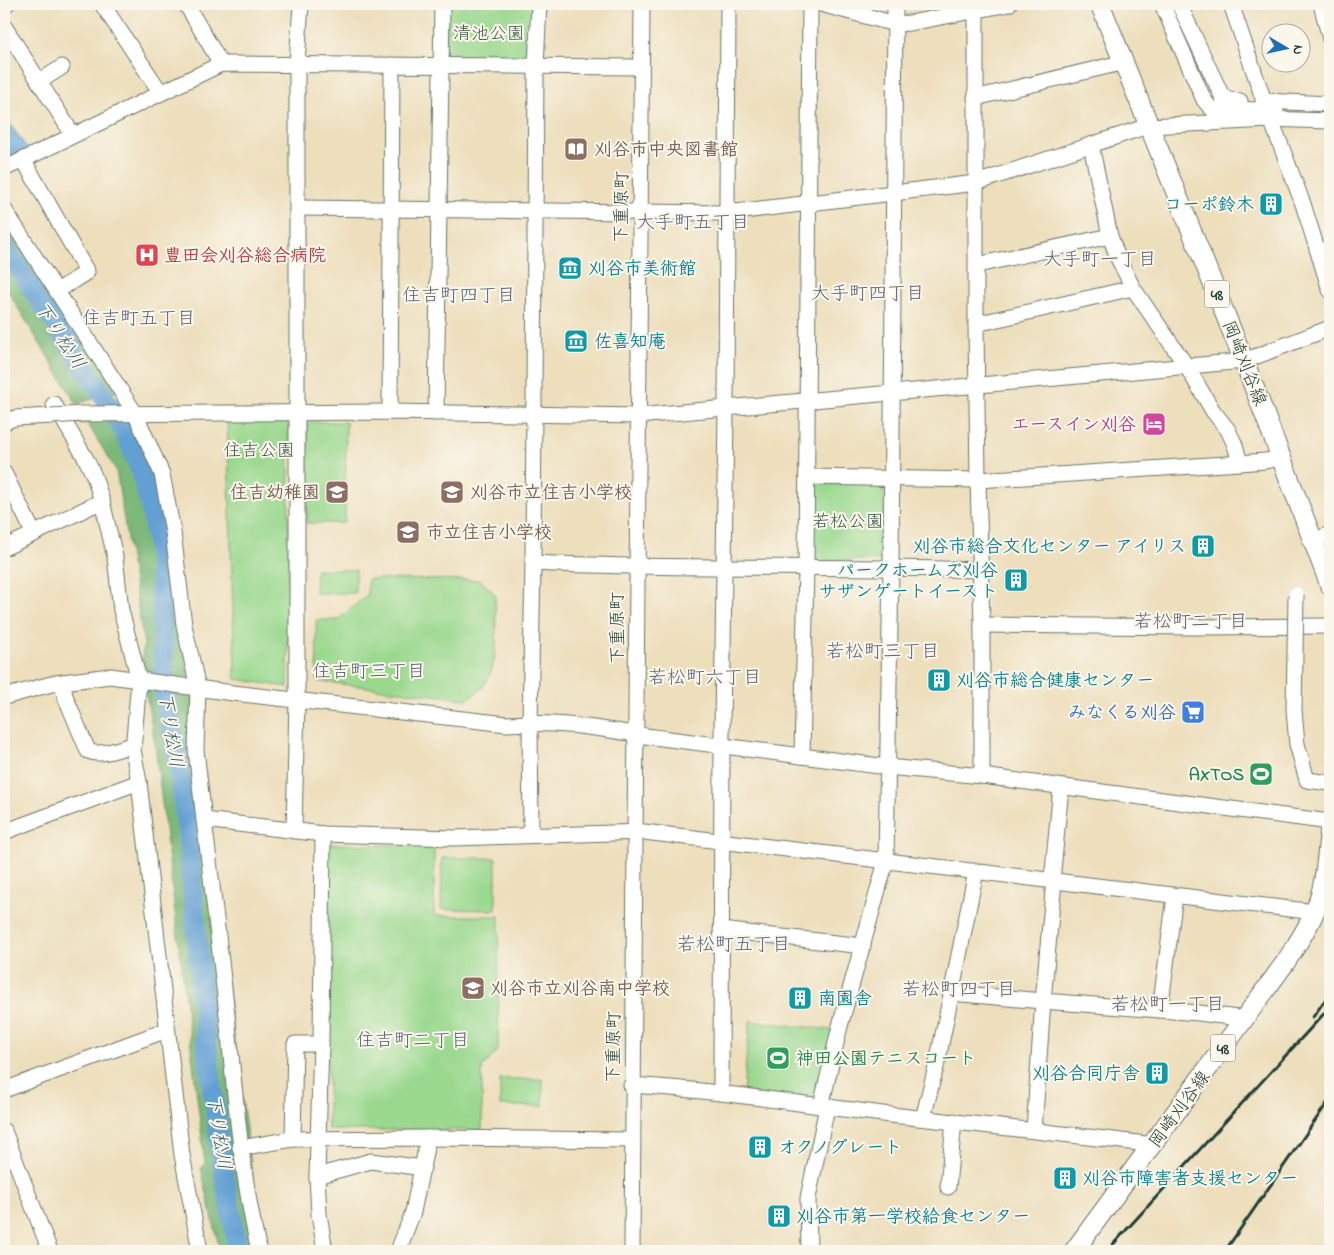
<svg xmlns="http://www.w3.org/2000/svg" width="1334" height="1255" viewBox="0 0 1334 1255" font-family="'Indie Flower','Klee One',sans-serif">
	<rect width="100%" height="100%" fill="#fbf7ec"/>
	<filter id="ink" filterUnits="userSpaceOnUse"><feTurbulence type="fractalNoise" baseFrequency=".02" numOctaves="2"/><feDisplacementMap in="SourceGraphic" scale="10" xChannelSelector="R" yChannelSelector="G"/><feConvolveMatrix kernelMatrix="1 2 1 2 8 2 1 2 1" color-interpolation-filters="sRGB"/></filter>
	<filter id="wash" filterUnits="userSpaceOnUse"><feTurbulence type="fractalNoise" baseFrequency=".0096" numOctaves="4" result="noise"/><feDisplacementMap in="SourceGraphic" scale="20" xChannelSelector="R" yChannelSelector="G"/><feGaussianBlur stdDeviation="1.12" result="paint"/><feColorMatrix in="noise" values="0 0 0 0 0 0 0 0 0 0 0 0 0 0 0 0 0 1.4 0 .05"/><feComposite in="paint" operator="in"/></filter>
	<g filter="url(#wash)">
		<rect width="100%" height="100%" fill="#eddebc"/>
		<g fill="#9ad88e" stroke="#5c8a61">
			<polygon points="447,4 532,4 531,61 445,61"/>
			<polygon points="227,418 289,419 288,687 236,679 235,675"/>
			<polygon points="307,422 346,422 345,523 307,523"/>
			<polygon points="812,481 884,481 884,560 811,560"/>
			<polygon points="316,569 356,570 355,593 315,593"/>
			<path d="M368 579 480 580 495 594C495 625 503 667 479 691 475 694 470 696 466 699L317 681 316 620H338L367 595Z"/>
			<polygon points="328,844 434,846 434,916 499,916 498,1050 482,1068 482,1130 328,1130"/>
			<polygon points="442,858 496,858 496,910 441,909"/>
			<polygon points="750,1021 834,1030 815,1101 743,1092"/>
			<rect x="500" y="1079" width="43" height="27"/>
		</g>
		<g fill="#7bb879" stroke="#4d7a56">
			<polygon points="4,196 121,390 77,404 4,285"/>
			<polygon points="135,413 162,474 196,679 140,670 144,645 116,470 87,423 75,423"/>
			<polygon points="145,687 197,698 196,750 262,1251 220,1251 201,1168 205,1164 155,744"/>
		</g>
		<polygon fill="#629fd3" stroke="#406e84" points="6,118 30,152 10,161 4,151 4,119"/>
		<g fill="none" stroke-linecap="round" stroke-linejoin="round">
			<polyline stroke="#629fd3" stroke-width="20" points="4,246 105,398 125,433 141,471 150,506 157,543 160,577 165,699 176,745 187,830 206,1041 224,1175 238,1251"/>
		</g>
	</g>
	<g filter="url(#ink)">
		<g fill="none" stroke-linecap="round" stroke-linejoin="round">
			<g stroke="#677564" stroke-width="17">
				<g id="minor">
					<polyline points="102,4 161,93"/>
					<polyline points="186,4 221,64"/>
					<polyline points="821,4 895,24 910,23 1009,4"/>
					<path d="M1162 4 1204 100C1213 112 1219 116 1234 117"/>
					<polyline points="1179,4 1222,96 1229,100 1240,101"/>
					<polyline points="1231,4 1264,101 1303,204 1330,290"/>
					<polyline points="1321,4 1330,39"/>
					<polyline points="4,5 7,4"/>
					<polyline points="976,9 976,324 978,480 982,625 982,776"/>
					<polyline points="4,26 73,135"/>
					<polyline points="39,82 62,67"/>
					<polyline points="975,98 1125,62"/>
					<polyline points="1263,101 1330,104"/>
					<polyline points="1222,106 1238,109 1276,111"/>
					<polyline points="1262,119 1330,121"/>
					<polyline points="1091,145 1110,236 1118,258 1133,288 1187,367 1213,411 1228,430 1235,445 1240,463"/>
					<polyline points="23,159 87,272 57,291"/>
					<polyline points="4,169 221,64 641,67"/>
					<polyline points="298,208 727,213 976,183 1148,126 1271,120"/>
					<polyline points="4,209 135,413 162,474 173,532 184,625 198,688 196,750 204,820 323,834 454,838 644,832 1315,912"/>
					<polyline points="977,265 1110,236"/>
					<polyline points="976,324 1133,288"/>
					<polyline points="54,404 86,459 94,476 102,501 115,557 121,610 139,680 133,750 139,782 182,1155 200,1251"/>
					<polyline points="390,412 392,65"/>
					<polyline points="436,413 442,4"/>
					<polyline points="82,414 390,412 638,416 1244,361 1330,328"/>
					<polyline points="4,422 15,418 51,416"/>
					<polyline points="4,473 34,534"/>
					<polyline points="807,477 978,480 1240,463 1265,461 1281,458"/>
					<polyline points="1313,541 1330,534"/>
					<polyline points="4,548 102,501"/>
					<path d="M533 563C682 570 832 565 981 570"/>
					<polyline points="982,625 1194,627 1330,626"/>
					<path d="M63 682 65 696 88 751C101 757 120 748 133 745"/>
					<path d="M4 697 55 683 110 676 233 693 507 724C553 721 600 728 646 736L887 767 982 776 1330 822"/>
					<polyline points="802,756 806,567 810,4"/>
					<path d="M204 820C212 885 220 950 227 1015 235 1094 241 1173 259 1251"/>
					<polyline points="294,831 297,700 297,63 301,4"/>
					<polyline points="4,832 139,782"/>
					<polyline points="323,834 321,1044 317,1176 319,1214 325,1251"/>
					<polyline points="531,835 530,723 533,563 536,67 539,4"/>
					<polyline points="1052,881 1061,787"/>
					<polyline points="1054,881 1043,1001 1199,1013 1245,1019"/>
					<polyline points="721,930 863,946"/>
					<polyline points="951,993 1043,1001 1034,1130"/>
					<polyline points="1160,1010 1175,896"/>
					<path d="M631 1085C713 1090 794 1103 875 1113 968 1124 1061 1133 1153 1145"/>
					<polyline points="4,1090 167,1030"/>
					<polyline points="721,1092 722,733 726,408 728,4"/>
					<polyline points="821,1106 840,1026 886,861 891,567 895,4"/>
					<polyline points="923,1118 938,1059 976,871"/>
					<polyline points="4,1131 50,1251"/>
					<polyline points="428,1138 632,1140"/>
					<polyline points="293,1139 295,1044 321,1044"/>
					<polyline points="240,1148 293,1139 428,1138 413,1212 398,1251"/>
					<polyline points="317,1176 371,1161 423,1168"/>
					<polyline points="948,1187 954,1121"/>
					<path d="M632 1251C633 835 640 420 642 4"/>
					<polyline points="809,1251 808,1198 827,1107"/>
				</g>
			</g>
			<g stroke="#677564" stroke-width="21">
				<g id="major">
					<polyline points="1100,4 1244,361 1330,585"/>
					<path d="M1074 1251 1285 963C1295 947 1307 930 1314 913 1326 887 1327 854 1330 826"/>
				</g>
			</g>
			<use href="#minor" stroke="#fff" stroke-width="15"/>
			<use href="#major" stroke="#fff" stroke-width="19"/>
			<g stroke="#1f3d34" stroke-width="3">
				<polyline points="1313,1017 1330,993"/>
				<polyline points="1107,1251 1330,1007"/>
				<polyline points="1225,1251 1330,1099"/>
			</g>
			<g stroke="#677564" stroke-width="17" stroke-linecap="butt">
				<g id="minor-bridge">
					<polyline points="51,416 82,414"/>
					<polyline points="1296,595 1294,710 1297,744 1307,780 1330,783"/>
				</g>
			</g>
			<use href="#minor-bridge" stroke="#fff" stroke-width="15"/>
		</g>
	</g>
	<defs>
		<g id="library-square" transform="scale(1.25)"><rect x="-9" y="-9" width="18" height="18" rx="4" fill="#8d6e63" stroke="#fbf7ec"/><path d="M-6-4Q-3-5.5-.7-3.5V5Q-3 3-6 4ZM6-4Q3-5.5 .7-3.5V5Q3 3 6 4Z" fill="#fff"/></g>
		<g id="building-square" transform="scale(1.25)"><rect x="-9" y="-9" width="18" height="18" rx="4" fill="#0f9aa8" stroke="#fbf7ec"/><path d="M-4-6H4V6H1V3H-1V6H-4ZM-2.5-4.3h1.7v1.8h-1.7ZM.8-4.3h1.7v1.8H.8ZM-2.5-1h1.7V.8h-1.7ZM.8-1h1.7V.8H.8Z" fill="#fff"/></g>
		<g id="hospital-square" transform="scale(1.25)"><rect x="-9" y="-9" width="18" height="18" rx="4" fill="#e0444e" stroke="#fbf7ec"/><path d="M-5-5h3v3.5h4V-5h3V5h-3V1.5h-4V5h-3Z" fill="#fff"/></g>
		<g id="museum-square" transform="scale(1.25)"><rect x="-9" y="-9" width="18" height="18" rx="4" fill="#0f9aa8" stroke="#fbf7ec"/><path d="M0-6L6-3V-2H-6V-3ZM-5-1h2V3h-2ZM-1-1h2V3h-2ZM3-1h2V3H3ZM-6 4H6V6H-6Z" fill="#fff"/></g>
		<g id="hotel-square" transform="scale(1.25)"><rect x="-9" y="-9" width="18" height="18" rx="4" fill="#d1479c" stroke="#fbf7ec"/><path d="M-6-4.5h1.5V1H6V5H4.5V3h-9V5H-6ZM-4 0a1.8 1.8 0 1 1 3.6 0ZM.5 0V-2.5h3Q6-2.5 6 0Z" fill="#fff"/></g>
		<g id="school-square" transform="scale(1.25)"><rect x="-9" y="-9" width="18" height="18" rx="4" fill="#8d6e63" stroke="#fbf7ec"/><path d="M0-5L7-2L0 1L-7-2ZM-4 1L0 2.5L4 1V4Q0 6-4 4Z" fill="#fff"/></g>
		<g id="supermarket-square" transform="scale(1.25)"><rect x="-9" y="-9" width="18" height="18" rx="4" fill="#3f7fe0" stroke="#fbf7ec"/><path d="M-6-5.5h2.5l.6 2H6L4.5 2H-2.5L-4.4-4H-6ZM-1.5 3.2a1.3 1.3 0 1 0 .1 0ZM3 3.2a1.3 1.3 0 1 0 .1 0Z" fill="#fff"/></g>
		<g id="stadium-square" transform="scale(1.25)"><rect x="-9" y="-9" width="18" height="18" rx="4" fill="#2e9e5b" stroke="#fbf7ec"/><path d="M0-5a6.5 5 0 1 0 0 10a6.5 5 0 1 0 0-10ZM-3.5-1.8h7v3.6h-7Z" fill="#fff"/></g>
	</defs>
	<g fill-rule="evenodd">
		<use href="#library-square" x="576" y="149"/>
		<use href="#building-square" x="1271" y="204"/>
		<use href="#hospital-square" x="147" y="255"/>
		<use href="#museum-square" x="570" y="268"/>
		<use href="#museum-square" x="576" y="341"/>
		<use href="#hotel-square" x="1154" y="424"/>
		<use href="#school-square" x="337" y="492"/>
		<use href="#school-square" x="452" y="492"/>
		<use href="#school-square" x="408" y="532"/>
		<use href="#building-square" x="1203" y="546"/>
		<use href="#building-square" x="1016" y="580"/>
		<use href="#building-square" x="939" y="680"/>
		<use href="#supermarket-square" x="1193" y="712"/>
		<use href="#stadium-square" x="1261" y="774"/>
		<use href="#school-square" x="473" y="988"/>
		<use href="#building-square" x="800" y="998"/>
		<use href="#stadium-square" x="778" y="1058"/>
		<use href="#building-square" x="1157" y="1073"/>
		<use href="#building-square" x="760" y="1147"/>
		<use href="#building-square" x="1065" y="1178"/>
		<use href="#building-square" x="779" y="1216"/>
	</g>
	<g text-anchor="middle" stroke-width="4" stroke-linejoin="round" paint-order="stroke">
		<g fill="#fbf7ec" stroke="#61756b" stroke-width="1">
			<rect x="1204.5" y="280.5" width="25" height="27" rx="4"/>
			<rect x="1210.5" y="1034.5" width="25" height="27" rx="4"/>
		</g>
		<g font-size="16" font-weight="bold" fill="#1f3d34">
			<text x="1217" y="300">48</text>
			<text x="1223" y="1054">48</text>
		</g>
		<g font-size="18" fill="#385c46" stroke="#fbf7ec">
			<text x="489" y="39">清池公園</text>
			<text x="259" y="456">住吉公園</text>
			<text x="848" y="527">若松公園</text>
		</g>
		<g font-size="18" font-weight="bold" fill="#785e54" stroke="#fbf7ec" text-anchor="start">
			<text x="594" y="155">刈谷市中央図書館</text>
			<text x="320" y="498" text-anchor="end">住吉幼稚園</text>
			<text x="470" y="498">刈谷市立住吉小学校</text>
			<text x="426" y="538">市立住吉小学校</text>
			<text x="490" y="994">刈谷市立刈谷南中学校</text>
		</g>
		<g font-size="18" font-weight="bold" fill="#0d838f" stroke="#fbf7ec" text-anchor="start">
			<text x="1254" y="210" text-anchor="end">コーポ鈴木</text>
			<text x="588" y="274">刈谷市美術館</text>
			<text x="594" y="347">佐喜知庵</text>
			<text x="1186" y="552" text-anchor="end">刈谷市総合文化センター アイリス</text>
			<text x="998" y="576" text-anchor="end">パークホームズ刈谷<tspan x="998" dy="21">サザンゲートイースト</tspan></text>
			<text x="956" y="686">刈谷市総合健康センター</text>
			<text x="818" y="1004">南園舎</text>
			<text x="1140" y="1079" text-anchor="end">刈谷合同庁舎</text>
			<text x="778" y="1153">オクノグレート</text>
			<text x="1082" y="1184">刈谷市障害者支援センター</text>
			<text x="796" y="1222">刈谷市第一学校給食センター</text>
		</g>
		<g font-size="18" fill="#1f3d34" stroke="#fbf7ec">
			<text transform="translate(621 207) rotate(-89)" y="6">下重原町</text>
			<text transform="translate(1245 363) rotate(68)" y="6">岡崎刈谷線</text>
			<text transform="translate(617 628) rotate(-90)" y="6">下重原町</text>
			<text transform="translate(613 1047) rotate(-89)" y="6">下重原町</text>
			<text transform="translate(1179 1109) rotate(-54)" y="6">岡崎刈谷線</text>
		</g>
		<g font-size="18" font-weight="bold" fill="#be3a42" stroke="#fbf7ec" text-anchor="start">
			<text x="164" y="261">豊田会刈谷総合病院</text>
		</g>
		<g font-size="18" font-weight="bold" fill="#b23c85" stroke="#fbf7ec" text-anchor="end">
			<text x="1136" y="430">エースイン刈谷</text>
		</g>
		<g font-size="18" font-weight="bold" fill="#366cbe" stroke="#fbf7ec" text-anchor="end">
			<text x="1176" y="718">みなくる刈谷</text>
		</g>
		<g font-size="18" font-weight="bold" fill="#27864d" stroke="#fbf7ec" text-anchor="end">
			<text x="1244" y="780">AXTOS</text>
			<text x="796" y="1064" text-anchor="start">神田公園テニスコート</text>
		</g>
		<g font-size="19" fill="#5c6779" stroke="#fbf7ec">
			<text x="693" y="228">大手町五丁目</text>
			<text x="1100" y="265">大手町一丁目</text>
			<text x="868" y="299">大手町四丁目</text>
			<text x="459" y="301">住吉町四丁目</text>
			<text x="139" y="324">住吉町五丁目</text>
			<text x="1191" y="627">若松町二丁目</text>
			<text x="883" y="657">若松町三丁目</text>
			<text x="369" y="677">住吉町三丁目</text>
			<text x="705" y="683">若松町六丁目</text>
			<text x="734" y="950">若松町五丁目</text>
			<text x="959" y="995">若松町四丁目</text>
			<text x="1168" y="1010">若松町一丁目</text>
			<text x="413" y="1046">住吉町二丁目</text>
		</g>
		<g font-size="19" font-style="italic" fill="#365f6c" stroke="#fbf7ec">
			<text transform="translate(61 335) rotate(57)" y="7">下り松川</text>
			<text transform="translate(172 730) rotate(81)" y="7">下り松川</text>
			<text transform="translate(220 1132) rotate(81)" y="7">下り松川</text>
		</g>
	</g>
	<rect width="1334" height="1255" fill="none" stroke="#fbf7ec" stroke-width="20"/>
	<g transform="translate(1286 48) rotate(99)"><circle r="24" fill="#fbf7ec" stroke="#a3ada2"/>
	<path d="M0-4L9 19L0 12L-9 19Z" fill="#1f6fb2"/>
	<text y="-8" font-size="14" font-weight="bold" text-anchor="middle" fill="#1f3d34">N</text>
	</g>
</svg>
